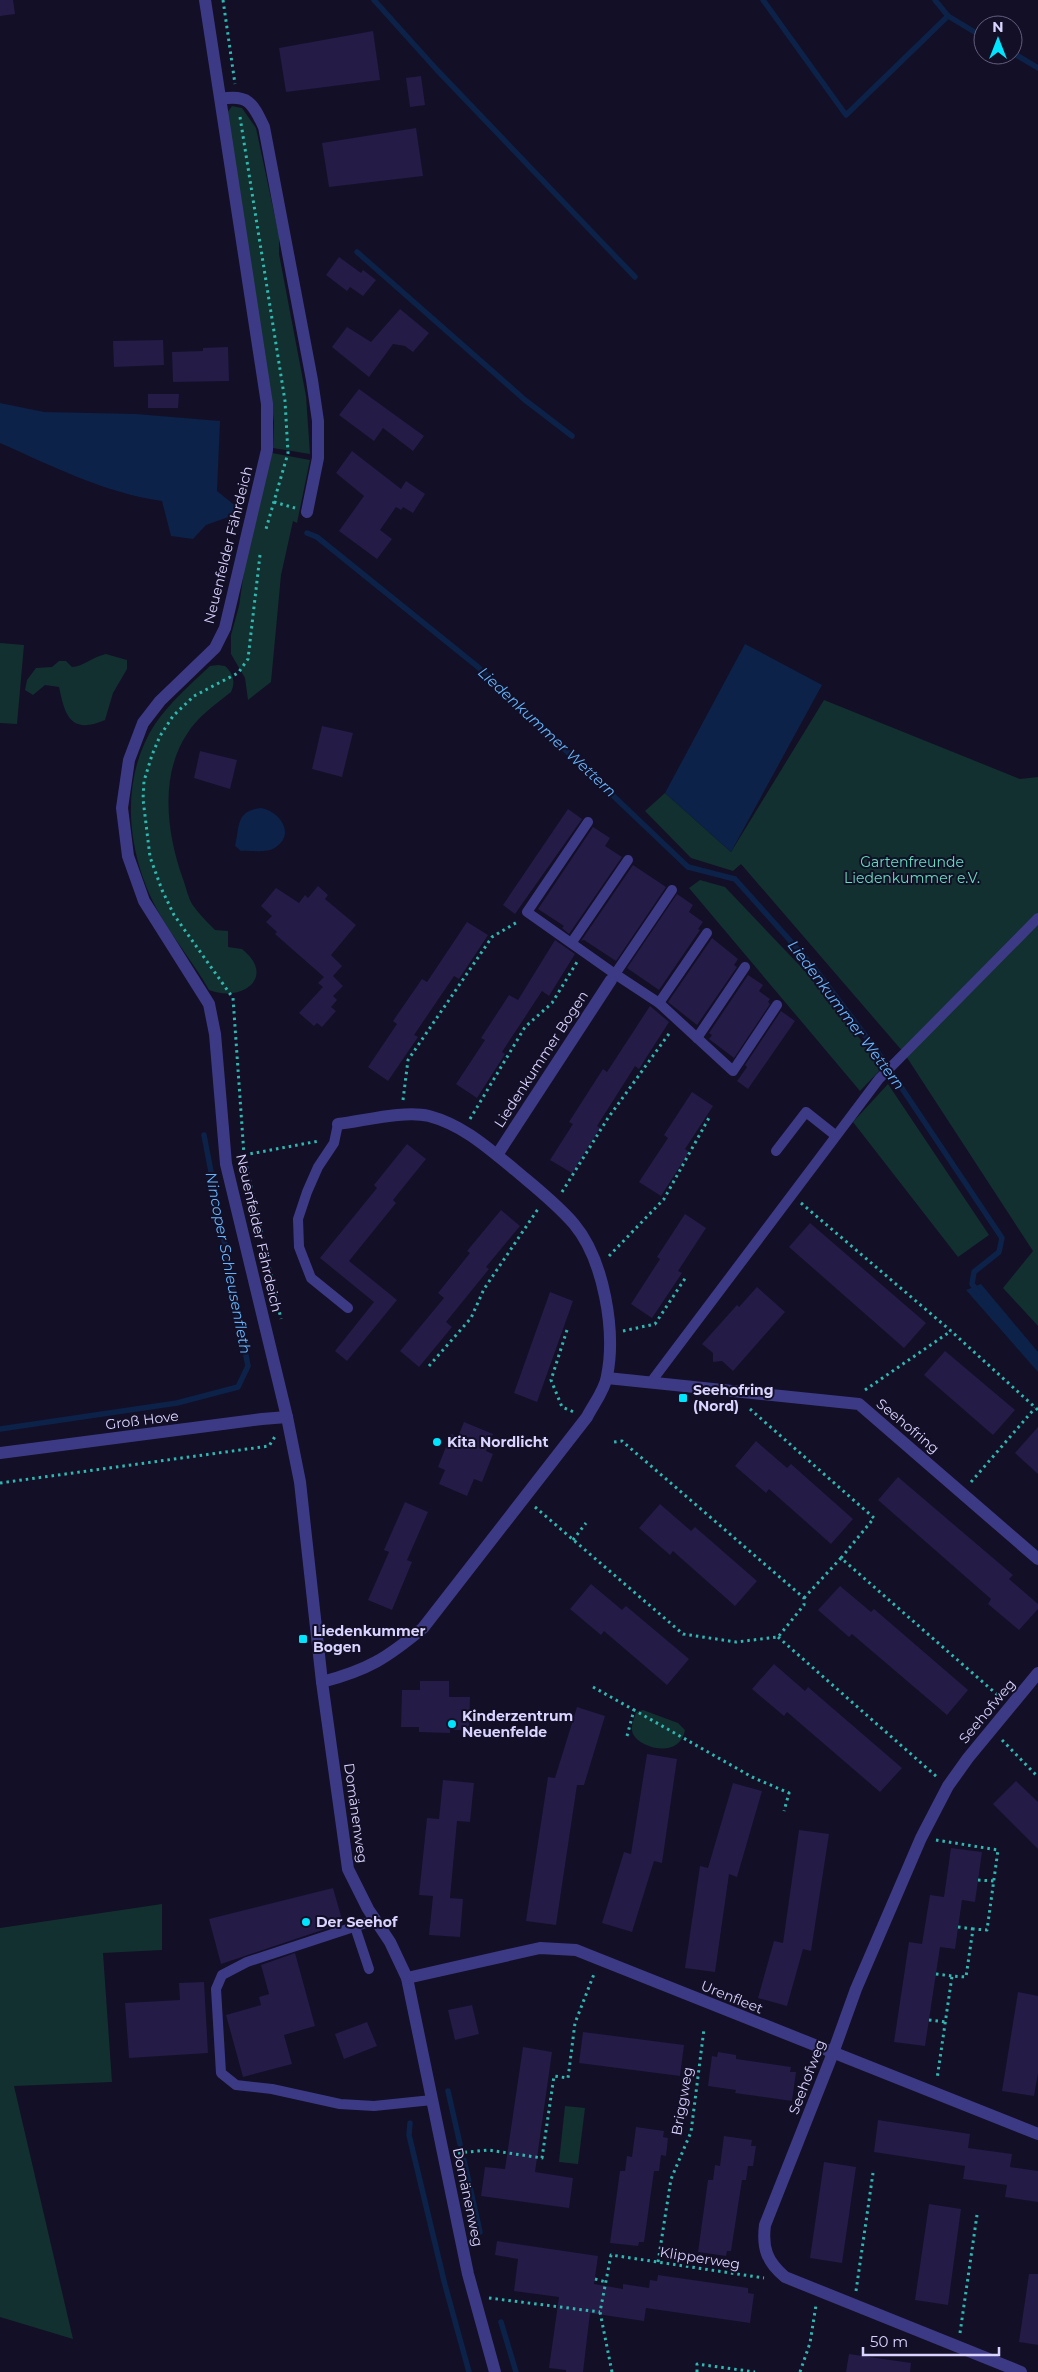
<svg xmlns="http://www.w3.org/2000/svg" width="1038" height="2372" viewBox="0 0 1038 2372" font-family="Montserrat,sans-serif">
	<rect width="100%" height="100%" fill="#130f26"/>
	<g fill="#12302f">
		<polygon points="232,106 242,108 256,128 279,236 279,254 306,396 310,454 273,448 274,422 271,398 227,113"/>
		<polygon points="272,453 310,460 297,523 293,521 281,575 271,682 248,700 245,678 231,654 231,635 239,606 247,551"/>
		<polygon points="0,643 24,645 17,724 0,723"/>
		<path d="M106 654 127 660V669L113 693 105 720C70 735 65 715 59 687L45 685 33 695 25 690 27 680 36 668 52 667 59 661H66L72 667C82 667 92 657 106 654Z"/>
		<path d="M218 665 225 666C233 673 236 682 231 692 215 705 198 716 187 734 159 776 167 835 183 879 186 887 188 897 192 904 199 914 207 922 215 930L228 931V947L242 949C277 977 242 1003 209 990 194 963 174 940 159 913 127 856 118 781 155 724 170 702 191 684 210 666Z"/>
		<polygon points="824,700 1020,779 1038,777 1038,1326 1003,1288 1033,1251 904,1053 741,864 733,871 691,858 645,811 665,793 731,852"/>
		<polygon points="700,880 725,887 803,969 883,1067 860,1091 689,888"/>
		<polygon points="888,1084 989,1235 958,1257 853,1122"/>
		<path d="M643 1710 678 1723 685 1730C680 1759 641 1749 633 1734 630 1727 634 1719 636 1712Z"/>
		<polygon points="162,1904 162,1950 103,1953 112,2082 14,2086 73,2339 0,2317 0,1928"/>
		<polygon points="565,2106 585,2108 578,2164 559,2162"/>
	</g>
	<g fill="#0c2248">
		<path d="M0 403 44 412 136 414 220 421 217 491 238 508 237 514 206 525 193 539 171 536 162 501C105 493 52 466 0 443Z"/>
		<polygon points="745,644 822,685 731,852 665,793"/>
		<path d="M261 808C279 811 296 833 276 847 266 854 252 850 241 851L235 846C240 827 235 811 261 808Z"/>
		<polygon points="981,1284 1038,1352 1038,1372 966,1290"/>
	</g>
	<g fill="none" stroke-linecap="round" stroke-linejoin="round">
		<g stroke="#0c2248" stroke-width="5.5">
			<polyline points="374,0 437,70 635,277"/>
			<polyline points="763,0 846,115 948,16"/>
			<polyline points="935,0 948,16 983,37"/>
			<polyline points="1013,53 1038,68"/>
			<polyline points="357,252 525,400 572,436"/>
			<polyline points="307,533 317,537 478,667 688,867 735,879 812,965 877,1051 1002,1238 999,1252 974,1272 972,1284 979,1293"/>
			<polyline points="0,1429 177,1403 238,1387 248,1366 204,1135"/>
			<polyline points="448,2091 460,2144"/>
			<polyline points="410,2123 409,2135 445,2285 469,2372"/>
			<polyline points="464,2160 480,2232"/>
			<polyline points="501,2322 516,2372"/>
		</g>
	</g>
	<g fill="#241b47">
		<polygon points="0,0 13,0 15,14 0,16"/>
		<polygon points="373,31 380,80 286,92 279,48"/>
		<polygon points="421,76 425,105 410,107 406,78"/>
		<polygon points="416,128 423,176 329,187 322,143"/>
		<polygon points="339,257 361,273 363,270 376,280 363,296 350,287 347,291 326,275"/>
		<polygon points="400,309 429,333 413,352 405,346 393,344 369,377 332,347 347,327 371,342"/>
		<polygon points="163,340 164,365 114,367 113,341"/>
		<polygon points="228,347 229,381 173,382 172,352 203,351 203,348"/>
		<polygon points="359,389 424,436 413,451 383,428 374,441 339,415"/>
		<polygon points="148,394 179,394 178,408 148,408"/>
		<polygon points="352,451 401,489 406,481 425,494 413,513 403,507 401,510 396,507 380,530 392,539 377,559 339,531 364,496 336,473"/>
		<polygon points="322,726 353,733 342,777 312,769"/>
		<polygon points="200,751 237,760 230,789 194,778"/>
		<polygon points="568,809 582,819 515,914 503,905"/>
		<polygon points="593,827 610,838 605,846 622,857 569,934 562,928 564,926 538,909"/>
		<polygon points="633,865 666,887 616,961 584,940 581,941"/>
		<polygon points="318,886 328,895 325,899 356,925 331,955 342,966 333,976 343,986 333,996 337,1000 331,1007 336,1011 322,1027 317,1023 314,1026 299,1013 323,987 318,983 324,977 275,934 277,932 266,922 272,916 261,906 276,888 299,903 305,895 308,898"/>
		<polygon points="677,894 693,905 689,912 703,922 698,929 700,930 659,990 627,968"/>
		<polygon points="467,922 488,935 459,979 454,976 414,1035 418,1037 388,1081 368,1067 397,1024 393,1021 422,979 427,982"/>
		<polygon points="712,938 738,959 734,965 737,967 697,1025 668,1002"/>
		<polygon points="555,940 575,954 549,996 542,991 502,1052 505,1054 477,1098 456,1084 485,1040 481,1038 509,995 518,1000"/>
		<polygon points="748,975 763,985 759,991 770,999 768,1002 770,1004 734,1058 709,1039 712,1035 709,1033"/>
		<polygon points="650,1006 669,1022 639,1069 635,1066 597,1126 600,1128 572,1173 550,1160 573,1124 569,1122 603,1069 607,1072"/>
		<polygon points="781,1011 795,1021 748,1089 737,1081 747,1067 745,1065"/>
		<polygon points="692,1092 713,1106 685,1149 689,1152 661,1196 639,1182 668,1138 664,1135"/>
		<polygon points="407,1144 426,1159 393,1200 396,1203 349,1261 397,1300 347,1361 335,1351 374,1302 320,1258 377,1188 374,1185"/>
		<polygon points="501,1210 520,1226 486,1267 489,1269 446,1322 452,1327 419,1367 400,1351 444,1298 438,1293 470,1253 467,1251"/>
		<polygon points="685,1214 706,1228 678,1271 682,1273 652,1318 631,1304 660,1259 657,1257"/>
		<polygon points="810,1223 926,1323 904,1348 789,1247"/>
		<polygon points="757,1287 785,1312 733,1371 722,1361 713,1362 713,1353 702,1344 737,1305 739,1307"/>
		<polygon points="550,1292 573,1301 537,1402 514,1393"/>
		<polygon points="945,1351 1015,1410 993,1435 924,1375"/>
		<polygon points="464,1422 493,1434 486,1451 493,1454 482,1482 474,1479 467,1496 439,1484 445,1470 438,1467 451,1434 458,1437"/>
		<polygon points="1038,1427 1038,1474 1015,1453"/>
		<polygon points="756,1441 787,1468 791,1464 853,1519 831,1544 769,1489 766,1493 735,1466"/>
		<polygon points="898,1477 1013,1575 1009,1579 1038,1604 1038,1609 1019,1630 988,1604 991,1599 878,1500"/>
		<polygon points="405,1502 428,1512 407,1560 412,1562 392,1610 368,1600 389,1552 384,1550"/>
		<polygon points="660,1504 691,1531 695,1527 757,1581 735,1606 673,1551 670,1555 639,1528"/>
		<polygon points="591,1584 622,1610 626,1606 689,1659 667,1685 604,1631 601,1635 570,1609"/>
		<polygon points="840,1586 871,1612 874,1609 968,1690 947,1715 852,1634 849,1637 818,1610"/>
		<polygon points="774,1664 805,1691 808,1687 902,1768 880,1792 787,1712 784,1716 752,1689"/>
		<polygon points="420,1681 449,1681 449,1697 470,1697 469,1730 450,1730 450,1733 419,1732 419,1727 401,1727 402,1690 420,1690"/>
		<polygon points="577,1707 605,1716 584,1785 577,1785 556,1925 526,1921 548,1777 555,1778"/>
		<polygon points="647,1754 677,1759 662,1863 654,1861 632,1932 602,1923 624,1852 631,1854"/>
		<polygon points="443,1780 474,1783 470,1822 457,1821 450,1898 463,1899 460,1937 429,1935 433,1896 419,1895 427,1818 439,1819"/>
		<polygon points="1016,1781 1038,1802 1038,1849 993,1804"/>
		<polygon points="733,1783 762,1791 737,1877 729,1874 715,1972 685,1968 700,1866 708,1868"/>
		<polygon points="799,1830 829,1834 811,1951 803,1949 787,2006 758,1998 774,1941 783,1943"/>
		<polygon points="951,1848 982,1852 975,1902 962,1900 955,1949 940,1947 925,2046 894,2042 909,1942 922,1944 930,1895 944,1897"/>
		<polygon points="333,1888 343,1923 221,1964 209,1919"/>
		<polygon points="295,1953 315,2026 284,2035 292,2064 243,2077 226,2015 261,2005 259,1997 269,1994 261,1965"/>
		<polygon points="204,1982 208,2053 129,2058 125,2003 180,2000 179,1983"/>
		<polygon points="1018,1992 1038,1996 1038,2073 1034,2096 1002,2091"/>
		<polygon points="472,2005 479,2034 455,2040 448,2010"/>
		<polygon points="367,2022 377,2046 344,2059 335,2034"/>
		<polygon points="583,2032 684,2045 680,2076 579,2063"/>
		<polygon points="523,2047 552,2052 535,2172 573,2178 569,2208 481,2196 485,2167 505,2169"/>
		<polygon points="718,2052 736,2055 736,2059 791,2067 790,2072 796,2072 792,2101 735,2093 736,2090 708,2086 712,2056 717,2057"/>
		<polygon points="878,2120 970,2134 968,2148 1012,2154 1010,2167 1038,2171 1038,2202 1005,2197 1007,2185 963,2179 965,2166 874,2152"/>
		<polygon points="636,2127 664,2131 663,2137 668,2138 666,2156 661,2155 659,2171 654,2171 644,2242 639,2242 638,2246 610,2243 620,2171 625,2171 627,2156 632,2157"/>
		<polygon points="724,2136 752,2140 751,2146 756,2146 753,2166 748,2166 746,2180 742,2180 731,2251 727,2251 726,2256 698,2252 708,2180 713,2180 715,2165 720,2166"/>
		<polygon points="824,2162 856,2167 842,2263 810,2258"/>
		<polygon points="929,2204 961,2209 948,2305 915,2300"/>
		<polygon points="497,2241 598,2256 594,2284 623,2289 623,2284 649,2288 650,2280 657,2281 658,2275 748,2288 748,2293 754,2294 750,2323 646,2308 644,2321 590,2313 583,2372 566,2372 566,2370 549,2368 559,2297 514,2291 518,2259 495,2255"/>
		<polygon points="1029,2274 1038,2274 1038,2345 1019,2342"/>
		<polygon points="849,2354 911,2363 910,2372 846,2372"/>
	</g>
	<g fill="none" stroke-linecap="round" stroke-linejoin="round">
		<g stroke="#2fb8b0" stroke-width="3" stroke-dasharray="2.5 4" stroke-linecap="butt">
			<polyline points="223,0 235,84"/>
			<polyline points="240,117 285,401 288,453 266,529"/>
			<polyline points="274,502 295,508"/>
			<polyline points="260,555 248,659 238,673 194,696 173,716 160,736 152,755 144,781 143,799 150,857 162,890 174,915 233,998 244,1155 281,1319"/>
			<polyline points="403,1100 408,1060 492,937 519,921"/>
			<polyline points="470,1119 525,1027 552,1003 577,962"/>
			<polyline points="244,1155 319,1141"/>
			<polyline points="562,1192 608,1118 671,1031"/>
			<polyline points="801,1203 951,1331 1038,1410"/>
			<polyline points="609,1256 664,1199 710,1116"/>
			<polyline points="567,1330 551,1380 562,1407 574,1412"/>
			<polyline points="623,1331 655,1324 686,1277"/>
			<polyline points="429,1366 471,1318 484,1289 538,1209"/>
			<polyline points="865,1390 951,1331"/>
			<polyline points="750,1409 874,1518 841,1558"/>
			<polyline points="971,1482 1035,1408"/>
			<polyline points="0,1483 269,1446 276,1435"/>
			<polyline points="535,1507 683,1634 736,1642 778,1637 804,1605 804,1598 622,1441 614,1442"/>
			<polyline points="573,1540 586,1523"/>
			<polyline points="804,1598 841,1558 1001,1698"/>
			<polyline points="778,1637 937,1777"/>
			<polyline points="593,1687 634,1710"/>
			<polyline points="627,1736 634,1710 752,1777 789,1793 784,1811"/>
			<polyline points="1002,1740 1038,1777"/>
			<polyline points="936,1840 998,1850 987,1930 973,1929 966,1977 952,1976 937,2079"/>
			<polyline points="978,1880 994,1881"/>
			<polyline points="958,1927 973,1929"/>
			<polyline points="936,1974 952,1976"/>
			<polyline points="929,2020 946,2022"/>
			<polyline points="458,2153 488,2150 542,2158 554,2076 568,2078 575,2023 594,1974"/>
			<polyline points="658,2262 671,2179 691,2132 704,2029"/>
			<polyline points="595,2279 606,2282"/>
			<polyline points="856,2291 873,2173"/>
			<polyline points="489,2298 600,2312"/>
			<polyline points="960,2333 977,2215"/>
			<polyline points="612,2372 600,2312 611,2255 764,2278"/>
			<polyline points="697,2372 697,2364 755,2372"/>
			<polyline points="800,2372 810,2343 816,2305"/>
		</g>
		<g stroke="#3d3a85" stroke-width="10">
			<polyline points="588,822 527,912 615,974 659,1003 733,1071 777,1005"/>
			<polyline points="572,942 628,860"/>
			<polyline points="611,980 672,890"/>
			<polyline points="659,1003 707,933"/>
			<polyline points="697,1038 745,967"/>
			<polyline points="338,1124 334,1143 318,1167 307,1192 298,1219 299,1247 311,1278 348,1308"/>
			<polyline points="776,1151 806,1112 835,1135"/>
			<polyline points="651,1382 879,1079 1038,918"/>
			<polyline points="375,1920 247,1962 222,1975 216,1989 221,2073 236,2085 272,2089 340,2104 374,2106 432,2100"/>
			<polyline points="355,1927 369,1969"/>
		</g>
		<g stroke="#3d3a85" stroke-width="12">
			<polyline points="205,0 267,404 267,450 225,628 215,648 160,701 143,723 129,760 122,808 128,856 144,901 209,1004 215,1034 226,1164 287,1417 300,1482 322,1682 348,1869 368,1909 390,1942 407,1978 468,2274 495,2372"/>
			<path d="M221 99C249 94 253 104 264 127L312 380 318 421V458L307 512"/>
			<polyline points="497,1155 611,980"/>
			<polyline points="607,1378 859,1404 1038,1559"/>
			<polyline points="0,1453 262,1419 287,1417"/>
			<path d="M322 1682C368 1670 387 1658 423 1628L587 1417C593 1405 605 1390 607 1376 616 1331 604 1260 574 1224 557 1204 535 1187 515 1170 488 1148 463 1125 429 1116 404 1110 364 1121 338 1124"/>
			<polyline points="407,1978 540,1948 576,1950 1038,2134"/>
			<path d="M1021 2372 785 2277C767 2262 762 2248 765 2225L833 2053 856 1989 921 1838 948 1786 968 1758 1038 1673"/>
		</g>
	</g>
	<g fill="#00e5ff" stroke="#130f26" stroke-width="2">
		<rect x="678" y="1393" width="10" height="10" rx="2.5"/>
		<circle cx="437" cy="1442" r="5"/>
		<rect x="298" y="1634" width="10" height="10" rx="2.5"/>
		<circle cx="452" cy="1724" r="5"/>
		<circle cx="306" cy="1922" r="5"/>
	</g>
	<g text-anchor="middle" stroke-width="4" stroke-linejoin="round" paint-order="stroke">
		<g font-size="14" fill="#d9d4ff" stroke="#130f26">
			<text transform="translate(228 545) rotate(-76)" y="5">Neuenfelder Fährdeich</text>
			<text transform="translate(541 1059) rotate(-57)" y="5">Liedenkummer Bogen</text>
			<text transform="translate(259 1233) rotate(77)" y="5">Neuenfelder Fährdeich</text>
			<text transform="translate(142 1420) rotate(-7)" y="5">Groß Hove</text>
			<text transform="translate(908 1426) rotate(40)" y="5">Seehofring</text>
			<text transform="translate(987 1711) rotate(-50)" y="5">Seehofweg</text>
			<text transform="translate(356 1813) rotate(82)" y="5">Domänenweg</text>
			<text transform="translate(732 1997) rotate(22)" y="5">Urenfleet</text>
			<text transform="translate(807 2077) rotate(-69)" y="5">Seehofweg</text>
			<text transform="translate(682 2101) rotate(-80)" y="5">Briggweg</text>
			<text transform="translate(468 2197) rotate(78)" y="5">Domänenweg</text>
			<text transform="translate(700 2258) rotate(9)" y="5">Klipperweg</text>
		</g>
		<g font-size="14" fill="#5fe0c0" stroke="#130f26">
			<text x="912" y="867">Gartenfreunde<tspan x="912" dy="16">Liedenkummer e.V.</tspan></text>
		</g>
		<g font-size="14" font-weight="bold" fill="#d9d4ff" stroke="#130f26" text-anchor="start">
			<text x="693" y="1395">Seehofring<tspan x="693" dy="16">(Nord)</tspan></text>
			<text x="447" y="1447">Kita Nordlicht</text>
			<text x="313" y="1636">Liedenkummer<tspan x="313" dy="16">Bogen</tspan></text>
			<text x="462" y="1721">Kinderzentrum<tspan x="462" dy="16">Neuenfelde</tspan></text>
			<text x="316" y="1927">Der Seehof</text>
		</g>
		<g font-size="15" font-style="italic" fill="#62b6ff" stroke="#130f26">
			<text transform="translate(547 732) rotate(43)" y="5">Liedenkummer Wettern</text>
			<text transform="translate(846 1015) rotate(53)" y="5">Liedenkummer Wettern</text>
			<text transform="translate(228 1263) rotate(79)" y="5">Nincoper Schleusenfleth</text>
		</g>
	</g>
	<g transform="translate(998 40)"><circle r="24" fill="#130f26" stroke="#625e7d"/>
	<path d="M0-4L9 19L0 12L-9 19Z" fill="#00e5ff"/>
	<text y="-8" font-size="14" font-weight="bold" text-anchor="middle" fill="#d9d4ff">N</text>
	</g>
	<path d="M863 2347v8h136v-8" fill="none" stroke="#d9d4ff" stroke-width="2.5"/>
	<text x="870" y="2347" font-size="15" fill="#d9d4ff" stroke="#130f26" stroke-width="4" paint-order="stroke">50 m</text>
</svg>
